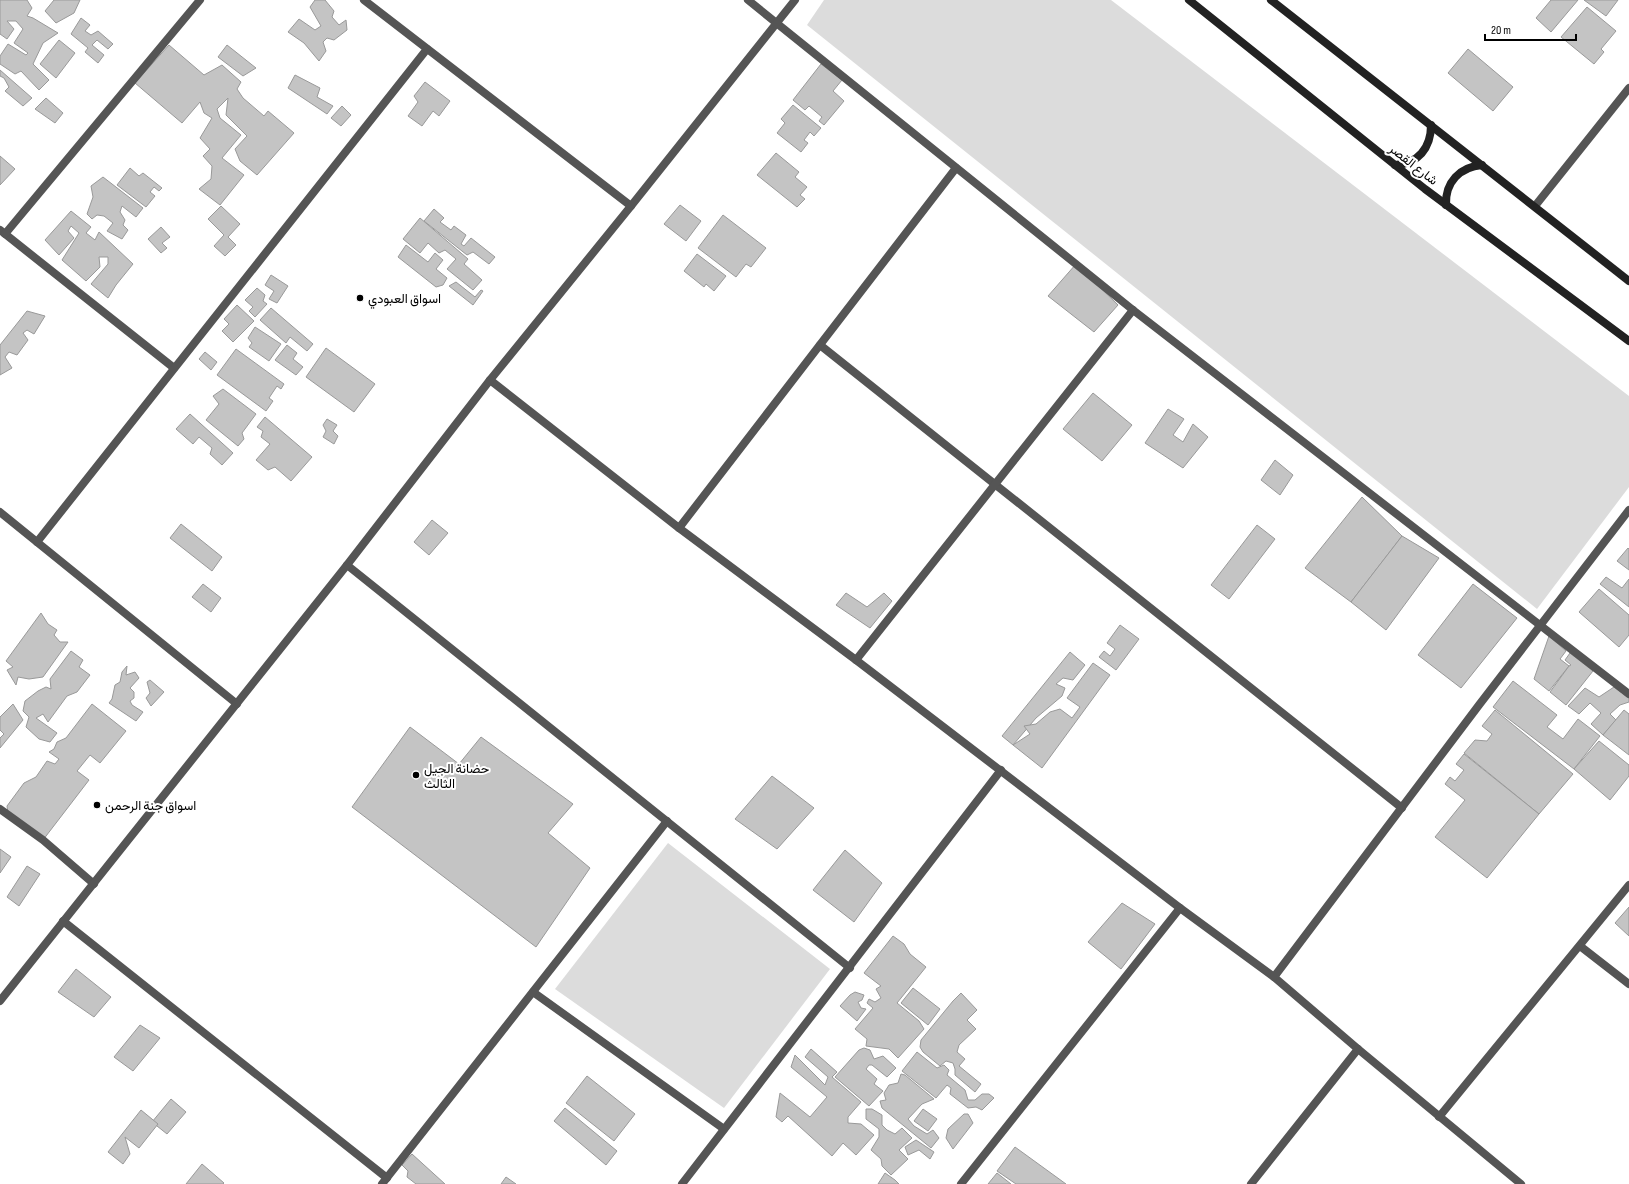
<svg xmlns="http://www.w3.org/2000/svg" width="1629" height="1184" viewBox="0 0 1629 1184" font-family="'Sofia Sans Condensed',Vazirmatn,sans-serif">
	<rect width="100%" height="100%" fill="#fff"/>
	<g fill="#dcdcdc">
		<polygon points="824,0 1111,0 1629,396 1629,487 1537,609 807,25"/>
		<polygon points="668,843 830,969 724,1108 555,989"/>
	</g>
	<g fill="#c4c4c4" stroke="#999">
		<polygon points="0,0 27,0 32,8 27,16 33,18 58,33 43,43 33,64 49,80 39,90 21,71 15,74 0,64 0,56 8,44 26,55 28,53 14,43 23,29 16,21 7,21 14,29 7,39 0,34"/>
		<polygon points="54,0 80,0 74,13 56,23 45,11"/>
		<polygon points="315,0 325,0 334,11 332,17 339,25 346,20 347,30 334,40 327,38 323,42 326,51 319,61 304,43 288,32 299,19 315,30 321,26 310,7"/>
		<polygon points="1551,0 1578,0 1551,32 1536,18"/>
		<polygon points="1584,0 1618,0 1606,16"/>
		<polygon points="1587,7 1616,31 1601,49 1604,52 1594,64 1561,37"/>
		<polygon points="81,18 90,25 85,31 91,35 98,31 113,44 108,49 97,40 92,45 104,55 98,63 85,52 88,48 71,34"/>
		<polygon points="59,40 75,53 56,78 40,64"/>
		<polygon points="169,45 204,75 222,65 241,82 237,89 243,98 264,116 268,111 294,133 257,175 240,161 235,149 247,136 226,115 228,98 217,109 220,118 241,135 222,158 244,175 220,205 199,189 211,179 212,166 203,156 210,149 200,138 212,118 204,113 200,102 182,123 135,83"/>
		<polygon points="227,45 256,68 243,76 218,57"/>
		<polygon points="1468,49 1513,87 1493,111 1448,73"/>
		<polygon points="821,64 842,80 833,91 844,101 824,125 819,121 822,117 809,106 805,110 793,100"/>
		<polygon points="0,70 32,98 23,106 5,91 9,87 4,78 0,76"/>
		<polygon points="295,75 320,88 317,97 333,106 327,114 288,88"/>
		<polygon points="425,82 450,101 439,116 433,111 422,126 408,116 418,102 414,96"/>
		<polygon points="46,98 63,113 55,123 35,109"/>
		<polygon points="793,105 821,128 814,136 810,132 804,140 808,143 801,152 777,133 785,123 781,119"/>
		<polygon points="342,106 351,115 341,126 331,118"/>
		<polygon points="776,153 799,172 795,177 807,187 800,195 805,199 797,207 757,175"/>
		<polygon points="0,156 15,169 0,185"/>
		<polygon points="130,168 139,176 143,173 162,188 159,191 154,187 150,192 155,196 146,207 117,185"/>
		<polygon points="103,177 143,208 136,217 122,206 120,212 125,220 123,225 128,230 122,239 107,231 113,223 104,216 97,215 92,219 87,214 93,197 91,186"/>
		<polygon points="680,205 701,221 686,241 664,224"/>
		<polygon points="221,206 240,224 228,237 236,245 225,256 214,246 224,235 208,219"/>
		<polygon points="434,209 444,218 440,222 451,230 454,226 466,235 461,244 464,246 471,238 495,257 489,264 473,252 467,255 424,221"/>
		<polygon points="71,211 91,227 86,233 95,240 99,232 133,264 116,285 108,298 91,284 108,264 108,257 99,257 100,267 86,281 62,260 79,233 71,226 68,231 74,238 59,255 45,240"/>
		<polygon points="723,215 766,248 751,267 746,264 736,277 698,248"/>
		<polygon points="420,218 468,259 464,264 482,280 473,290 447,269 456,259 445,250 439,253 428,243 420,253 403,239"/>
		<polygon points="161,227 170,237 162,243 167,248 161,253 148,239"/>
		<polygon points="406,245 428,262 435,253 443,260 436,269 447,278 443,285 436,287 398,257"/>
		<polygon points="697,254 726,276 714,291 706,284 704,287 684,271"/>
		<polygon points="1076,264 1118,305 1094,332 1048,296"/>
		<polygon points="271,275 288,286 277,303 269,299 274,291 265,285"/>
		<polygon points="456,282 475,297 481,290 483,291 473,305 449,286"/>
		<polygon points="257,288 265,295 263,301 267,304 255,317 249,311 253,307 245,300"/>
		<polygon points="237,305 254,321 233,342 222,331 229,324 224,319"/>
		<polygon points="271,308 313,344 307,351 290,337 286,343 260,320"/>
		<polygon points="27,311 45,316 34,334 27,330 23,333 28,340 17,355 9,352 5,357 12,368 0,375 0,345"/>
		<polygon points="255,327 281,344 269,361 249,347 252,343 248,338"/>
		<polygon points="287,345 297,353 293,359 303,367 296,375 275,360"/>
		<polygon points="326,348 375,384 354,412 306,377"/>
		<polygon points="236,349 284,384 281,389 277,386 269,398 273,401 266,411 217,375"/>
		<polygon points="205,352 217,362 211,370 199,359"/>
		<polygon points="223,389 256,414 242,433 244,439 238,446 206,420 219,404 213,396"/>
		<polygon points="1093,393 1132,425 1102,461 1063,429"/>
		<polygon points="1168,409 1184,419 1173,435 1183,442 1193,424 1208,437 1183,468 1145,443"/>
		<polygon points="190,414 233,453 222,465 210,454 212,448 199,437 193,444 176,429"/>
		<polygon points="265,417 312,457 291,481 275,467 268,470 256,460 270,444 261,437 263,431 257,427"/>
		<polygon points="327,419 337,425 333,431 338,436 334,444 323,437 326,431 323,425"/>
		<polygon points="1275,460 1293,475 1280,495 1261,480"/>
		<polygon points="1362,497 1402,536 1351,602 1305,568"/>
		<polygon points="432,520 448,533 429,555 414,542"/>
		<polygon points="181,524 222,557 212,571 170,538"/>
		<polygon points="1257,525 1275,539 1229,599 1211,585"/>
		<polygon points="1402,536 1439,558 1386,630 1351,602"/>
		<polygon points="1628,548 1629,549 1629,570 1617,561"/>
		<polygon points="1606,577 1622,588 1629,579 1629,607 1600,584"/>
		<polygon points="203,584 221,598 211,612 192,597"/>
		<polygon points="1473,584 1517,618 1461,688 1418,655"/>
		<polygon points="1599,589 1629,615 1629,635 1619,647 1579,612"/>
		<polygon points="846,593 867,607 884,593 892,601 870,628 836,605"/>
		<polygon points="41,613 48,624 57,630 54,635 60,642 68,642 43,677 29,679 18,677 16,685 7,670 13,667 6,661"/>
		<polygon points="1120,625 1139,639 1116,670 1099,657 1104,651 1110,656 1115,649 1107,643"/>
		<polygon points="1549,636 1566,651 1560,659 1569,666 1549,691 1534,679"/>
		<polygon points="71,651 83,660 79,667 90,675 77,692 67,696 48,722 43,714 36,718 57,733 50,742 39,739 26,727 29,717 23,711 25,701 38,691 46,687 51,689 50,679"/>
		<polygon points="1070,652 1085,665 1073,680 1063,678 1056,684 1065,688 1062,696 1036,718 1013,745 1002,736"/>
		<polygon points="1570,653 1593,671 1566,705 1550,692 1569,666 1571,665 1565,660"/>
		<polygon points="1093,663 1110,675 1042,768 1013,745 1030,734 1024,726 1036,724 1050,712 1060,709 1072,718 1080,707 1067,698"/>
		<polygon points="127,666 126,675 135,672 139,678 130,688 134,692 134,698 130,701 132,705 143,712 136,721 109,703 112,699 115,685 120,682 122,672"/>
		<polygon points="150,680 164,692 151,706 146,698 150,693 147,682"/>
		<polygon points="1513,681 1557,715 1547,727 1563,739 1578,719 1600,736 1574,769 1493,707"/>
		<polygon points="1614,687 1629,698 1629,702 1620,705 1610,714 1616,720 1603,735 1591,724 1601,713 1590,703 1579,714 1568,706 1585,688 1599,697"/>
		<polygon points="13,704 23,720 0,748 0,738 4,734 0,730 0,717"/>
		<polygon points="92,704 126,731 100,763 90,755 77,771 89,780 43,840 8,813 7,806 24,783 36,777 47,761 55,764 59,759 49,752 54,749 57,742 66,738"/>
		<polygon points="1495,710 1573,774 1539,814 1464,753 1475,740 1487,741 1492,734 1482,726"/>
		<polygon points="1624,710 1629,714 1629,755 1603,735"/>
		<polygon points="410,727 459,764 481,737 573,804 548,833 590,868 536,947 352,807"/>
		<polygon points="1599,741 1629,765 1629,776 1610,800 1574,769"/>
		<polygon points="1464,754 1539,814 1487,878 1435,837 1465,800 1445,784 1450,777 1455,781 1464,770 1456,764"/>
		<polygon points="772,776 814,808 777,849 735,819"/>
		<polygon points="0,849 11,857 0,873"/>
		<polygon points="845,850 882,883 854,922 813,890"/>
		<polygon points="27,866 40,874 19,906 7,897"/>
		<polygon points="1122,903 1155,924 1121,969 1088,942"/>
		<polygon points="1629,907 1629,936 1615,923"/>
		<polygon points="893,936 904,944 910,954 926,967 897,1003 919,1021 924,1029 898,1058 889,1049 866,1046 867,1039 855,1029 873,1008 867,1003 869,999 875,1002 881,998 876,989 881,986 864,973"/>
		<polygon points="76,969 111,997 94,1017 58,992"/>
		<polygon points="913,988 940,1009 928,1025 901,1003"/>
		<polygon points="855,992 864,995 862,1000 858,1002 861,1008 866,1009 857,1021 840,1006 850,995"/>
		<polygon points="961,993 977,1010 967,1020 976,1029 959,1045 957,1052 965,1059 959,1066 981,1084 975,1092 955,1075 955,1069 953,1063 946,1061 940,1066 923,1052 920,1047 921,1040 953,1001"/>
		<polygon points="140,1025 160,1038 133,1071 114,1057"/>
		<polygon points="864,1048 870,1050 874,1059 883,1056 896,1068 887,1077 872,1065 869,1065 866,1069 877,1079 874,1084 883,1091 869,1106 835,1077 859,1050"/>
		<polygon points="811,1049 837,1072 832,1077 861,1102 848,1117 848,1123 861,1124 874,1135 856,1155 843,1143 832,1156 788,1116 782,1122 776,1117 780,1093 810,1117 827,1097 791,1067 795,1055 825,1085 828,1077 805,1057"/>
		<polygon points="917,1052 937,1068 944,1065 949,1070 947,1075 965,1090 968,1100 975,1100 982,1094 989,1094 994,1098 982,1110 976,1107 968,1108 950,1094 951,1088 947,1085 936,1098 902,1071"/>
		<polygon points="901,1074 905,1075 934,1099 922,1104 908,1119 914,1126 927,1134 933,1130 939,1138 931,1148 882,1108 880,1101 886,1100 884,1093 889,1085 898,1083"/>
		<polygon points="587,1076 635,1114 614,1141 566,1103"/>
		<polygon points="171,1099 186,1112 167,1134 152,1122"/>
		<polygon points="565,1108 617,1151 606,1165 554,1121"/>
		<polygon points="866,1109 872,1109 882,1115 882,1125 887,1130 895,1134 902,1128 912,1138 899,1150 908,1159 891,1175 882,1166 881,1159 871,1150 879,1137 879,1129 866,1119"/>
		<polygon points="923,1109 937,1119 928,1131 914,1121"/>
		<polygon points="141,1110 158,1124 139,1148 125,1137 130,1154 123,1164 108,1152"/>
		<polygon points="964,1114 968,1114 973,1123 953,1149 946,1138 948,1129"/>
		<polygon points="916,1140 934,1152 930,1159 919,1150 908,1155 905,1147"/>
		<polygon points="1015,1147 1066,1184 1016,1184 997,1171"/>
		<polygon points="412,1154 445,1184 416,1184 407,1177 408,1171 402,1165"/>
		<polygon points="202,1164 224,1183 223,1184 186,1184"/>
		<polygon points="885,1173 895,1180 899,1184 878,1184"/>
		<polygon points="997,1173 1011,1184 988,1184"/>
		<polygon points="506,1177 516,1184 501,1184"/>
	</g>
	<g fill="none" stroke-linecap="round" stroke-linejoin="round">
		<g stroke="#555" stroke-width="8">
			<polyline points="364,0 631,206"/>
			<polyline points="748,0 1133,310 1629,694"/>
			<polyline points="1535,206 1629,88"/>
			<polyline points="0,230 174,368"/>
			<polyline points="5,234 200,0"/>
			<polyline points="820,345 1402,808"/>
			<polyline points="490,380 679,528 856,660 1180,908 1274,977 1358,1049 1521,1184"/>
			<polyline points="0,512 237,704"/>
			<polyline points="679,528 956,168"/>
			<polyline points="37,542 427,49"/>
			<polyline points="347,565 850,968"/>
			<polyline points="856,660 1133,310"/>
			<polyline points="0,809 43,840 94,884"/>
			<polyline points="63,921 387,1178"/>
			<polyline points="1580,946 1629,984"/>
			<polyline points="1274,977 1479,705 1629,510"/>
			<polyline points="533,992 724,1129"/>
			<polyline points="0,1001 347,565 490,380 631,206 795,0"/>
			<polyline points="1439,1117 1629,885"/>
			<polyline points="382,1184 667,821"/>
			<polyline points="682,1184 1001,770"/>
			<polyline points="961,1184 1180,908"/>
			<polyline points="1251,1184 1358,1049"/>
		</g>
		<g stroke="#222" stroke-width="8">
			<polyline points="1189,0 1425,189 1629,341"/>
			<polyline points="1271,0 1629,281"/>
			<path d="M1395 165C1418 164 1431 148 1431 125"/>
			<path d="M1446 205C1445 182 1460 167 1482 165"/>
		</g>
	</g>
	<g fill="#000" stroke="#fff" stroke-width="1.5">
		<circle cx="360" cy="298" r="4"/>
		<circle cx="416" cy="775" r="4"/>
		<circle cx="97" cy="805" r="4"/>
	</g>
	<g text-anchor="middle" stroke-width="4" stroke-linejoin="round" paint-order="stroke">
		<g font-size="13" fill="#000" stroke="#fff">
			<text transform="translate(1414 164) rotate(38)" y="5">شارع القصر</text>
		</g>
		<g font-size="13" fill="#000" stroke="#fff" text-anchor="start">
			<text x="368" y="303">اسواق العبودي</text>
			<text x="424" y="773">حضانة الجيل<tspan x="424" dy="15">الثالث</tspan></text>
			<text x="105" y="810">اسواق جنة الرحمن</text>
		</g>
	</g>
	<path d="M1485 34v6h91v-6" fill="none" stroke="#000000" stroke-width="2"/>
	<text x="1491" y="34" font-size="12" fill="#000000" stroke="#ffffff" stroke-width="3" paint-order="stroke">20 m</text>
</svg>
